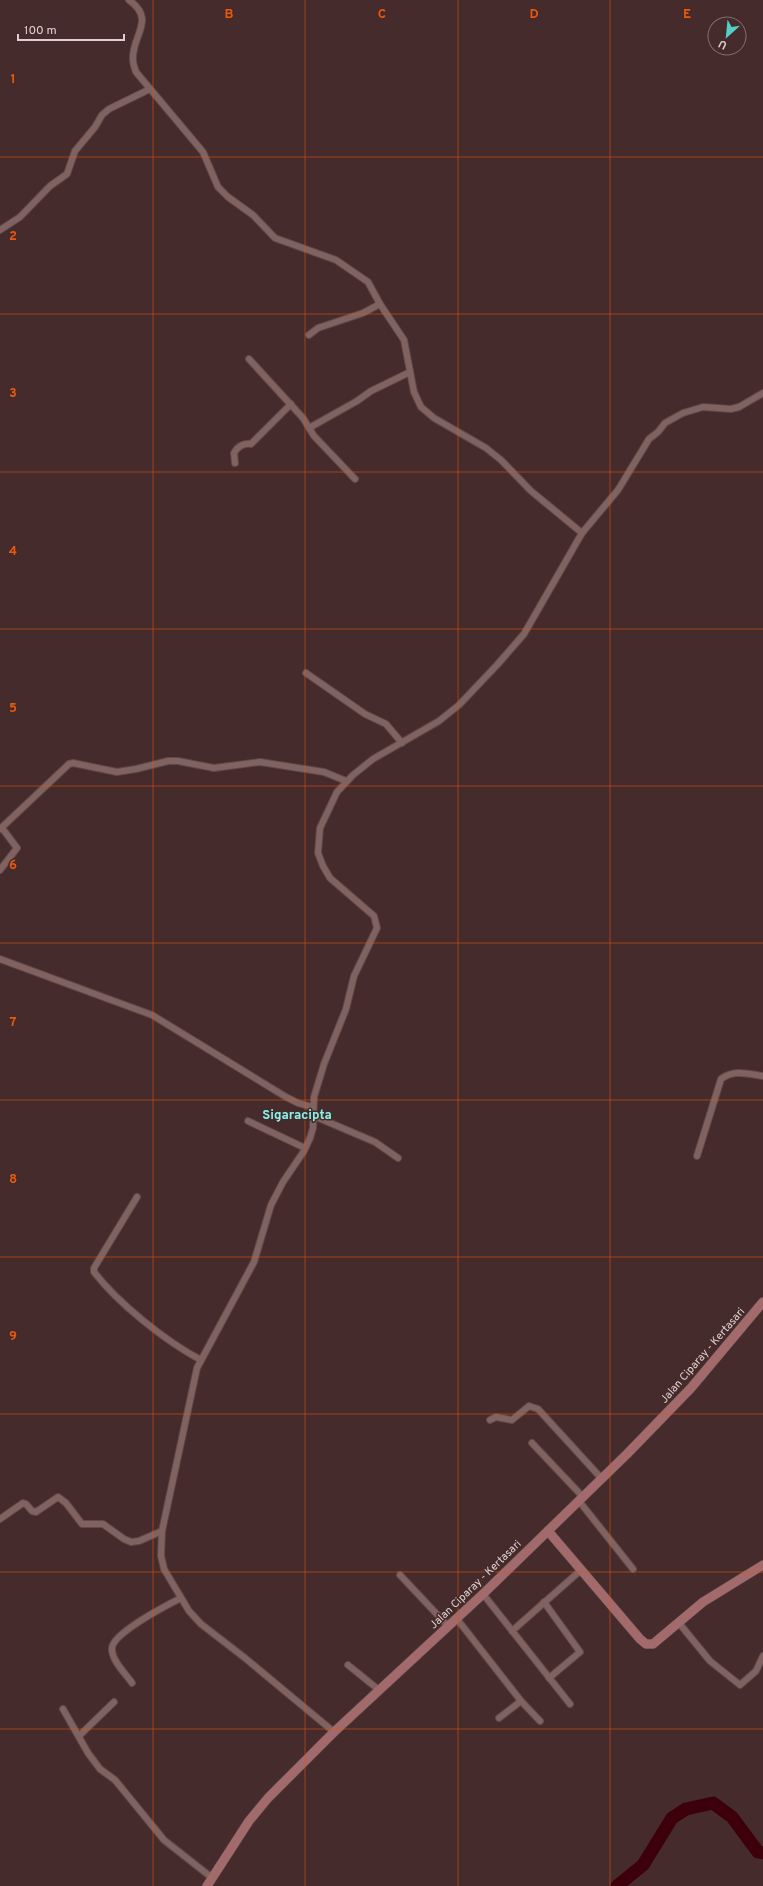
<svg xmlns="http://www.w3.org/2000/svg" width="763" height="1886" viewBox="0 0 763 1886" font-family="Overpass,sans-serif">
	<rect width="100%" height="100%" fill="#452b2b"/>
	<g fill="none" stroke-linecap="round" stroke-linejoin="round">
		<polyline stroke="#3d000a" stroke-width="13" points="617,1886 643,1865 672,1818 686,1809 713,1803 732,1817 758,1852 763,1853"/>
		<g stroke="#5e4848" stroke-width="8">
			<g id="street">
				<path d="M129 0C157 20 131 36 133 60 133 64 135 69 136 72L203 152 218 187 228 197 253 215 275 238 336 260 368 282 380 304 404 340 414 392 421 407 434 418 486 448 501 460 531 491 582 533"/>
				<polyline points="0,230 20,217 50,186 67,174 75,151 95,127 102,115 109,109 150,89"/>
				<polyline points="309,335 318,328 363,313 380,304"/>
				<polyline points="249,359 303,418 314,436 355,479"/>
				<polyline points="309,428 357,401 371,391 410,372"/>
				<path d="M235 463 234 453C238 446 243 443 251 444L291 404"/>
				<polyline points="306,673 365,714 386,724 402,743"/>
				<polyline points="0,829 69,764 73,763 117,772 136,769 168,761 178,761 214,768 260,762 324,772 346,781"/>
				<polyline points="0,870 17,848 2,828"/>
				<polyline points="0,959 152,1015 286,1097 298,1103 312,1107"/>
				<polyline points="314,1116 375,1142 398,1158"/>
				<polyline points="248,1121 305,1148"/>
				<path d="M697 1156 721 1079C734 1069 748 1074 763 1076"/>
				<path d="M137 1197 94 1268V1272C118 1303 165 1341 201 1360"/>
				<polyline points="490,1420 496,1417 512,1420 529,1406 538,1409 602,1479"/>
				<polyline points="532,1443 583,1497"/>
				<polyline points="579,1501 633,1569"/>
				<polyline points="0,1519 23,1503 26,1504 32,1511 36,1512 58,1497 66,1503 82,1524 103,1524 124,1539 131,1542 139,1541 162,1531"/>
				<polyline points="400,1575 448,1626"/>
				<polyline points="483,1594 570,1704"/>
				<polyline points="544,1602 580,1652 549,1678"/>
				<polyline points="457,1619 521,1701 540,1721"/>
				<polyline points="679,1623 710,1661 740,1685 756,1671 763,1656"/>
				<polyline points="512,1631 581,1570"/>
				<polyline points="348,1665 379,1690"/>
				<path d="M132 1683C126 1674 111 1660 112 1648 113 1633 167 1605 181 1598"/>
				<polyline points="63,1709 88,1753 100,1769 115,1780 164,1840 211,1877"/>
				<polyline points="499,1718 521,1701"/>
				<polyline points="334,1732 245,1658 201,1624 189,1611 164,1569 161,1556 162,1531 197,1368 254,1262 271,1205 283,1182 304,1151 310,1138 313,1128 314,1097 324,1064 346,1009 354,976 377,928 374,916 330,878 323,866 318,853 320,828 337,792 353,775 373,759 439,721 459,705 497,665 524,634 582,533 618,490 649,439 658,432 665,423 683,413 703,407 731,409 739,407 763,393"/>
				<polyline points="79,1736 114,1702"/>
			</g>
		</g>
		<g stroke="#5e4848" stroke-width="10">
			<g id="secondary">
				<polyline points="548,1531 640,1639 646,1644 653,1644 703,1602 763,1565"/>
				<polyline points="207,1886 249,1821 268,1798 334,1732 483,1594 627,1454 691,1388 763,1302"/>
			</g>
		</g>
		<use href="#street" stroke="#806261" stroke-width="6"/>
		<use href="#secondary" stroke="#a26a6b" stroke-width="9"/>
	</g>
	<path fill="none" stroke="#e8590c" stroke-width="1" stroke-opacity="0.55" d="M153 0V1886M305 0V1886M458 0V1886M610 0V1886M0 157H763M0 314H763M0 472H763M0 629H763M0 786H763M0 943H763M0 1100H763M0 1257H763M0 1414H763M0 1572H763M0 1729H763"/>
	<g text-anchor="middle" stroke-width="3" stroke-linejoin="round" paint-order="stroke">
		<g font-size="11" fill="#e1cfcf" stroke="#452b2b">
			<text transform="translate(702 1355) rotate(-49)" y="4">Jalan Ciparay - Kertasari</text>
			<text transform="translate(475 1584) rotate(-44)" y="4">Jalan Ciparay - Kertasari</text>
		</g>
		<g font-size="13" font-weight="bold" fill="#88f2ea" stroke="#452b2b">
			<text x="297" y="1119">Sigaracipta</text>
		</g>
	</g>
	<g font-size="13" text-anchor="middle" font-weight="bold" fill="#e8590c" stroke="#452b2b" stroke-width="3" stroke-linejoin="round" paint-order="stroke">
		<text x="229" y="18">B</text>
		<text x="382" y="18">C</text>
		<text x="534" y="18">D</text>
		<text x="687" y="18">E</text>
		<text x="13" y="83">1</text>
		<text x="13" y="240">2</text>
		<text x="13" y="397">3</text>
		<text x="13" y="555">4</text>
		<text x="13" y="712">5</text>
		<text x="13" y="869">6</text>
		<text x="13" y="1026">7</text>
		<text x="13" y="1183">8</text>
		<text x="13" y="1340">9</text>
	</g>
	<g transform="translate(727 36) rotate(207)"><circle r="19" fill="#452b2b" stroke="#836d6d"/>
	<path d="M0-3L7 15L0 10L-7 15Z" fill="#55cec6"/>
	<text y="-6" font-size="11" font-weight="bold" text-anchor="middle" fill="#e1cfcf">U</text>
	</g>
	<path d="M18 34v6h106v-6" fill="none" stroke="#e1cfcf" stroke-width="2"/>
	<text x="24" y="34" font-size="12" fill="#e1cfcf" stroke="#452b2b" stroke-width="3" paint-order="stroke">100 m</text>
</svg>
